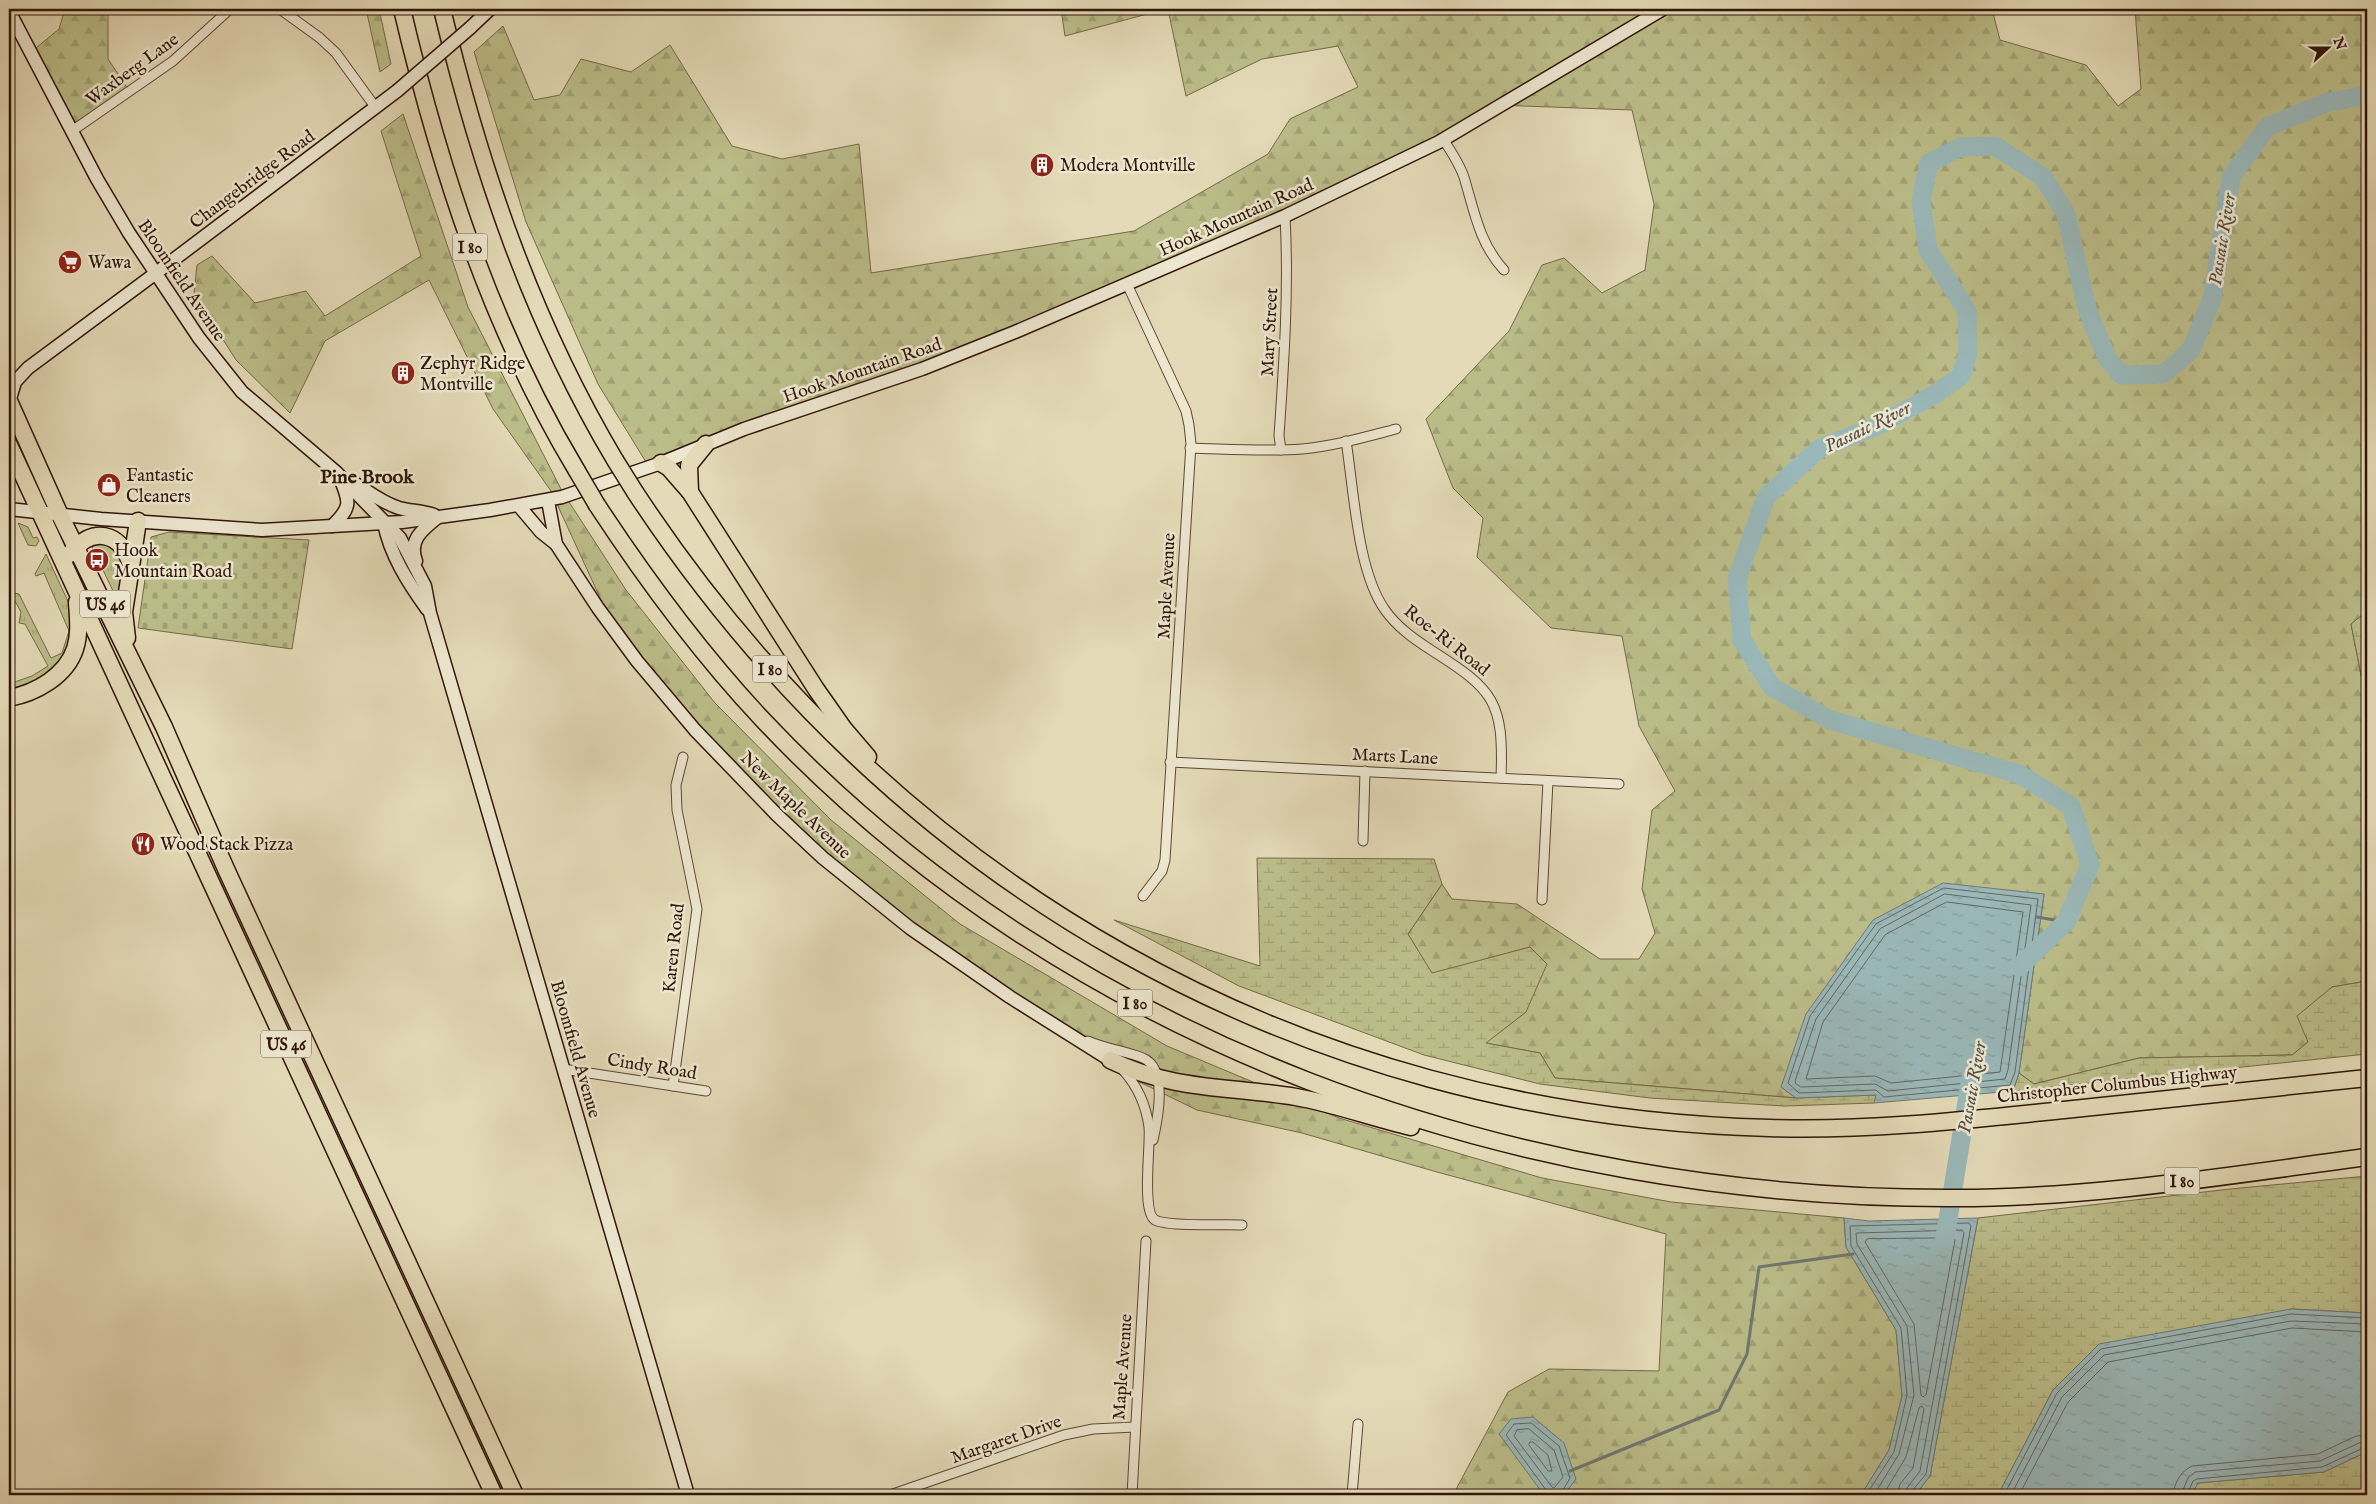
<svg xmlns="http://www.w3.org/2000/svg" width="2376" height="1504" viewBox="0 0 2376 1504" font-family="'IM FELL English',serif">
	<defs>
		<pattern id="grass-tufts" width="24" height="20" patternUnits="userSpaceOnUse" patternTransform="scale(1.25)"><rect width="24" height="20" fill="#bbbd89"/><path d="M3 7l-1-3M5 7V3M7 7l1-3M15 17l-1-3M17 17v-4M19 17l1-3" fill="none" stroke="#a1a275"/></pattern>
		<pattern id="forest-firs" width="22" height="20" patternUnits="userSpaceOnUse" patternTransform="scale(1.25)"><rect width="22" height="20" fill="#bbbd89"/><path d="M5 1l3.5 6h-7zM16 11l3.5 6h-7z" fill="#a1a275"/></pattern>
		<pattern id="wetland-marsh" width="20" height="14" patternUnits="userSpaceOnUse" patternTransform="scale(1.25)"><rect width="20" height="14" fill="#bbbd89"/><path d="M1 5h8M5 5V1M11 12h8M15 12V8" fill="none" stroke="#a1a275"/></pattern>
		<pattern id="cemetery-stones" width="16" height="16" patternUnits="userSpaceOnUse" patternTransform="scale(1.25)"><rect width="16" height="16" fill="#bbbd89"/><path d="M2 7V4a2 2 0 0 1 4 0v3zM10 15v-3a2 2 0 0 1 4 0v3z" fill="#a1a275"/></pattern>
		<pattern id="water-ripples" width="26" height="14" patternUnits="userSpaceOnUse" patternTransform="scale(1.25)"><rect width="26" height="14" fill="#9ab8b9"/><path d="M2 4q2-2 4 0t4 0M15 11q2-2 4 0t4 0" fill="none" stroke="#859d9e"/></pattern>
	</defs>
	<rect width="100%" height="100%" fill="#e4dab7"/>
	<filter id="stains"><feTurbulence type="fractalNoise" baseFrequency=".004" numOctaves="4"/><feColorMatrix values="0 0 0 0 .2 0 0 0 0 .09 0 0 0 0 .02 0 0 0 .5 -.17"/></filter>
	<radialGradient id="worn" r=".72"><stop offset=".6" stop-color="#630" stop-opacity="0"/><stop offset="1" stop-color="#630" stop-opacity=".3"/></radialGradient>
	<g fill="url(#grass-tufts)" stroke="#766948">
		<polygon points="18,523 28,527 33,538 37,537 39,541 36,546 28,545"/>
		<polygon points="108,544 124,561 119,596 115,595 91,545"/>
		<polygon points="46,554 73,612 71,649 50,673 32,684 9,693 9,684 32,676 48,666 25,624 19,623 21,612 15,601 9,599 9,592 19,594 51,658 62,653 69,631 44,573 36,576 35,574"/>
	</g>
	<g fill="url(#forest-firs)" stroke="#766948">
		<polygon points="65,9 108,9 108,59 132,95 73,133 30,53 59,29"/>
		<polygon points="366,9 379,9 391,64 380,72"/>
		<polygon points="1061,9 1166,9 1065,36"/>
		<polygon points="1168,9 1992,9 2000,40 2086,65 2118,106 2141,89 2135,9 2367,9 2367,611 2351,624 2367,705 2367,981 2332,987 2308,1042 2292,1055 2139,1058 2034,1084 2019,1073 2044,894 1781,1087 1796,1098 1555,1078 1540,1053 1485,1043 1526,1012 1530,947 1432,974 1408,934 1442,884 1452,899 1517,904 1600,959 1639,959 1655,933 1642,889 1652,810 1675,791 1639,726 1622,636 1551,628 1477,557 1483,518 1453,488 1426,419 1509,331 1542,265 1564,258 1602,293 1645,270 1654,204 1632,110 1496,105 1363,181 1004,341 649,467 598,384 526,222 474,52 503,26 534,100 560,95 581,59 631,72 670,45 732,146 782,159 859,144 871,273 1134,231 1268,154 1290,119 1358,87 1338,46 1262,59 1186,96"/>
		<polygon points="403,114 468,307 562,491 626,590 715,703 831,820 960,924 1167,1046 1339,1118 1542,1178 1671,1202 1844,1218 1846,1247 1896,1330 1902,1396 1889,1450 1861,1495 1453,1495 1508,1392 1549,1369 1659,1371 1666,1234 1437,1172 1302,1133 1197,1110 1117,1071 977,976 774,814 619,639 551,491 493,409 429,280 325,341 290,413 236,360 194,294 197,265 212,256 255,303 306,291 325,316 421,256 381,131"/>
	</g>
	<g fill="url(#wetland-marsh)" stroke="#766948">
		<polygon points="2367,611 2367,705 2351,624"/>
		<polygon points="1257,858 1434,859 1442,884 1408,934 1432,973 1530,947 1547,964 1526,1012 1486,1043 1540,1053 1555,1078 1796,1098 1877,1095 1874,1103 1784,1106 1650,1098 1540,1084 1424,1055 1239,986 1114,920 1260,966"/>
		<polygon points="2367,981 2367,1054 2013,1091 2019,1073 2034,1084 2139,1058 2292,1055 2308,1042 2297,1016 2332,987"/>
		<polygon points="2367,1176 2367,1313 2291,1309 2053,1390 1998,1495 1915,1495 1930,1476 1978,1218 2230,1189"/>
		<polygon points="2364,1453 2367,1454 2367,1495 2191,1495 2197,1483 2324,1472"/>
	</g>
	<polygon fill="url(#cemetery-stones)" stroke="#766948" points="169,532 309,540 292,649 138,628 151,537"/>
	<g fill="url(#water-ripples)" stroke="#707772">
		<polygon points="1943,883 2044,894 2019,1073 2013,1091 1874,1103 1876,1095 1796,1098 1781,1087 1806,1014 1873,920"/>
		<polygon points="1844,1218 1869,1221 1978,1218 1930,1476 1915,1495 1861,1495 1889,1450 1902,1396 1896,1330 1846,1247"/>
		<polygon points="2291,1309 2367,1313 2367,1454 2364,1453 2324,1472 2198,1483 2191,1495 1998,1495 2053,1390 2099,1344"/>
		<polygon points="1533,1417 1564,1443 1576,1479 1564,1495 1544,1495 1499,1434 1511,1419"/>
	</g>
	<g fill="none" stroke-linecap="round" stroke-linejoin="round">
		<g stroke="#666660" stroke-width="1">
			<polygon points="1944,888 2038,899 2015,1072 2010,1085 1884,1097 1876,1090 1799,1093 1788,1083 1810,1016 1876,924"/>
			<polygon points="1945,894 2031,905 2008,1070 2005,1079 1888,1091 1875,1084 1801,1087 1796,1084 1795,1081 1816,1019 1880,929"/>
			<polygon points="1947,902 2023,912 2000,1072 1891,1083 1875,1076 1806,1079 1823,1022 1885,935"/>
			<polygon points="1952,1238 1955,1240 1926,1395 1923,1397 1921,1395 1914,1324 1865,1242 1867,1239"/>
			<polygon points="1529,1429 1554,1450 1563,1477 1554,1488 1552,1487 1514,1436 1517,1430"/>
			<polygon points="1530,1442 1533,1442 1548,1455 1552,1471 1548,1471 1529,1445"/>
			<polyline points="1547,1495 1546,1490 1506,1435 1514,1424 1531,1423 1559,1446 1570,1478 1560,1495"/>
			<polyline points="1866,1495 1894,1452 1907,1395 1901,1328 1851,1246 1850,1226 1969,1223 1971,1226 1926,1474 1912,1491 1911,1495"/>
			<polyline points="1874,1495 1899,1454 1914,1395 1907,1326 1857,1244 1856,1233 1962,1230 1964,1233 1920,1471 1907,1488 1905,1495"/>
			<polyline points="1883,1495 1906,1457 1919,1408 1922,1406 1924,1409 1913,1468 1900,1484 1897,1495"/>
			<polyline points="2004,1495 2057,1393 2101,1349 2291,1314 2367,1318"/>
			<polyline points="2011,1495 2062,1397 2104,1355 2291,1321 2367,1324"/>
			<polyline points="2019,1495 2068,1402 2108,1362 2292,1328 2367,1332"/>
			<path d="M2173 1495C2174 1483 2181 1471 2192 1466L2318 1454 2356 1436 2367 1435"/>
			<polyline points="2181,1495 2188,1478 2195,1472 2320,1461 2359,1443 2367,1442"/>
			<polyline points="2187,1495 2193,1481 2197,1479 2322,1467 2361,1449 2367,1449"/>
		</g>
		<g stroke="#707772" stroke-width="3">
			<polyline points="2037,917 2066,922"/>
			<polyline points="1570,1471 1719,1410 1747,1354 1759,1267 1853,1254"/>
		</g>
		<g stroke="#9ab8b9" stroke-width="19">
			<polyline points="2019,967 2066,922 2090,865 2071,806 2019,774 1830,720 1772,687 1742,640 1737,579 1766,497 1820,448 1877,426 1932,396 1961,376 1968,354 1967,311 1928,250 1921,201 1929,163 1961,147 1995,146 2043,177 2066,214 2087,309 2107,358 2121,375 2164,374 2191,350 2212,299 2231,177 2267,127 2325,103 2367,95"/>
			<polyline points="1944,1244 1972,1071"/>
		</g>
		<g stroke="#5e4634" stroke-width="11">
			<g id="street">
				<polyline points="280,9 320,38 336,53 376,108"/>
				<polyline points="72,131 173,61 230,9"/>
				<path d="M1443 139C1451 151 1459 163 1464 177 1474 210 1479 243 1504 270"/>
				<polyline points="1127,284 1186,411 1189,425 1191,444 1165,860 1162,871 1143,896"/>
				<path d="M1346 441C1354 490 1357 571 1385 610 1397 627 1414 639 1431 650 1494 690 1504 701 1501 778"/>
				<path d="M1190 448C1228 449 1265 452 1302 449 1334 446 1365 437 1396 429"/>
				<path d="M1281 450 1279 436C1284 362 1289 290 1285 216"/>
				<polyline points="1170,762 1619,784"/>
				<polyline points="1363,841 1365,771"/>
				<polyline points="1542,900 1548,781"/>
				<path d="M1088 1041C1106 1049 1126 1051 1143 1058 1168 1069 1158 1118 1153 1140"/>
				<polyline points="563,1069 706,1091"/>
				<path d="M1122 1069C1137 1085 1146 1105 1149 1127 1151 1144 1141 1212 1155 1220 1168 1227 1224 1224 1242 1225"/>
				<polyline points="673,1086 697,909 677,810 676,785 683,757"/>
				<polyline points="890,1495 1064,1435 1093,1429 1135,1427"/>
				<polyline points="1132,1495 1146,1241"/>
				<polyline points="1352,1495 1358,1424"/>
			</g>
		</g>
		<g stroke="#311508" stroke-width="15">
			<g id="secondary">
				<polyline points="9,11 97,179 129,233 199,338 242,392 336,472 400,538 425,586 430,613 688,1495"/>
				<polyline points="470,28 490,9"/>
				<polyline points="9,402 15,382 28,368 156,273 397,91"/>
				<path d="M356 484C370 493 383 503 399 508 410 511 423 511 434 515"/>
				<polyline points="548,501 556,544"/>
				<polyline points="519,506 541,532 556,544 598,608 637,661 695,730 777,815 823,858 910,928 1010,997 1110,1060"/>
				<polyline points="9,509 101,519 262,530 402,522 490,510 562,497 661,463 744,429 922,369 1015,332 1285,216 1439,142 1663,9"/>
				<path d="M384 523C390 555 409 584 427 609"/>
				<path d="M332 526C352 507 350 502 340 478"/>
				<path d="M416 561C408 540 423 529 438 517"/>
			</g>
		</g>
		<g stroke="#311508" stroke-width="19">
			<g id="highway">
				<path d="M402 9C440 170 491 328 577 471"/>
				<path d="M442 9C480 167 531 319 615 460"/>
				<polyline points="9,401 60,515 164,727 226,869 515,1495"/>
				<polyline points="9,445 494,1495"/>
				<polyline points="661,463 669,468 690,492 816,689 844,729 868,757"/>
				<path d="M635 492C893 885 1299 1116 1770 1128 1869 1131 1967 1120 2064 1110 2165 1099 2266 1088 2367 1078"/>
				<polyline points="690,492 689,465 706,444"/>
				<path d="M597 505C647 581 700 653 763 720 1068 1044 1516 1200 1956 1198 2094 1198 2231 1175 2367 1157"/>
				<path d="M70 554C91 526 121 531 131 565"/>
				<polyline points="127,638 124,612 138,521"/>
				<path d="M9 698C36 693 66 676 75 649 80 634 78 618 77 602"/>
				<path d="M1110 1060C1173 1091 1230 1086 1296 1097 1335 1104 1373 1118 1411 1127"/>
			</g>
		</g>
		<use href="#street" stroke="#ede7d0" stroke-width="9"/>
		<use href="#secondary" stroke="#ede7d0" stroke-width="12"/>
		<use href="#highway" stroke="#e4dab7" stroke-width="16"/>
		<g stroke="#311508" stroke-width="15" stroke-linecap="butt">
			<polyline id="secondary-bridge" points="397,91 470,28"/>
		</g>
		<g stroke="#311508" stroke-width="19" stroke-linecap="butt">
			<g id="highway-bridge">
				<polyline points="615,460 635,492"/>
				<polyline points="577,471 597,505"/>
			</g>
		</g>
		<use href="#secondary-bridge" stroke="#ede7d0" stroke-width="12"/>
		<use href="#highway-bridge" stroke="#e4dab7" stroke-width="16"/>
	</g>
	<defs>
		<g id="building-disc" transform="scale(1.25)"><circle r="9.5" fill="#8f2418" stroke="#ede7d0"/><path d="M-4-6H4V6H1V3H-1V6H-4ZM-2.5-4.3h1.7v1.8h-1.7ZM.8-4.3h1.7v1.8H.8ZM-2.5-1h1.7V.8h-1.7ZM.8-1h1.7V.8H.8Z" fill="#fff"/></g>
		<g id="supermarket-disc" transform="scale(1.25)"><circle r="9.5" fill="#8f2418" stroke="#ede7d0"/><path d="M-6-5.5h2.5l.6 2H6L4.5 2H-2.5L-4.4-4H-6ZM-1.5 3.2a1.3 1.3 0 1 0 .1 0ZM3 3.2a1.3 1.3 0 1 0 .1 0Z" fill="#fff"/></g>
		<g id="shop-disc" transform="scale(1.25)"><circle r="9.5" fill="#8f2418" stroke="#ede7d0"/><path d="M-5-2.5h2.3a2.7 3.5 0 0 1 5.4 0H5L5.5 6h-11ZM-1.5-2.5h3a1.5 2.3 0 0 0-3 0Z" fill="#fff"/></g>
		<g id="bus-disc" transform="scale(1.25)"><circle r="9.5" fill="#8f2418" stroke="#ede7d0"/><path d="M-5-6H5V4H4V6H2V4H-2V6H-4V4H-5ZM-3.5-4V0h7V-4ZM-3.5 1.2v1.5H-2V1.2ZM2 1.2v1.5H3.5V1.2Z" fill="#fff"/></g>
		<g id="restaurant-disc" transform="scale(1.25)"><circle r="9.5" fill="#8f2418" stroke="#ede7d0"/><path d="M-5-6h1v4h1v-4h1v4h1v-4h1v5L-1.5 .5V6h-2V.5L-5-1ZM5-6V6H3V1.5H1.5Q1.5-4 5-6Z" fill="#fff"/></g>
	</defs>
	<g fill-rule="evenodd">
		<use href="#building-disc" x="1042" y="165"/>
		<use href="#supermarket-disc" x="70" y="262"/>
		<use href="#building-disc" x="403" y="373"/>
		<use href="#shop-disc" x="109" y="485"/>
		<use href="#bus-disc" x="97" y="560"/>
		<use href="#restaurant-disc" x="143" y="844"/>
	</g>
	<g text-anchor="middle" stroke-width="5" stroke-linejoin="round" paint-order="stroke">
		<g fill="#ede7d0" stroke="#695444" stroke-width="1">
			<rect x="452.5" y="233.5" width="35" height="27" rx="4"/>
			<rect x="80" y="590.5" width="50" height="27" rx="4"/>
			<rect x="752.5" y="655.5" width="35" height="27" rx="4"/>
			<rect x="1117.5" y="989.5" width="35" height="27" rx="4"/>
			<rect x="261" y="1030.5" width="50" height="27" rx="4"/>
			<rect x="2164.5" y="1167.5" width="35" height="27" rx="4"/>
		</g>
		<g font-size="16" font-weight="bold" fill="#311508">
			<text x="470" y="253">I 80</text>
			<text x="105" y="610">US 46</text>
			<text x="770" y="675">I 80</text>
			<text x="1135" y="1009">I 80</text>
			<text x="286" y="1050">US 46</text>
			<text x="2182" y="1187">I 80</text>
		</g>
		<g font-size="18" fill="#311508" stroke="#ede7d0">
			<text transform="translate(132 69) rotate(-36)" y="6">Waxberg Lane</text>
			<text transform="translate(252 179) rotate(-37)" y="6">Changebridge Road</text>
			<text transform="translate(1236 217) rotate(-24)" y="6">Hook Mountain Road</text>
			<text transform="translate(182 280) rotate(56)" y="6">Bloomfield Avenue</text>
			<text transform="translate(1269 332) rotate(-87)" y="6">Mary Street</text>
			<text transform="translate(862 370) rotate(-19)" y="6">Hook Mountain Road</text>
			<text transform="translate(1166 586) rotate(-87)" y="6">Maple Avenue</text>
			<text transform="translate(1447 640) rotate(38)" y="6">Roe-Ri Road</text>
			<text transform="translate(1395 756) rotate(3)" y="6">Marts Lane</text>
			<text transform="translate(796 805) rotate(44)" y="6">New Maple Avenue</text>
			<text transform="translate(673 948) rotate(-84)" y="6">Karen Road</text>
			<text transform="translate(576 1049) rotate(74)" y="6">Bloomfield Avenue</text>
			<text transform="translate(652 1066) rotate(9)" y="6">Cindy Road</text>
			<text transform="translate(2117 1084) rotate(-6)" y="6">Christopher Columbus Highway</text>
			<text transform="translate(1122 1367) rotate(-86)" y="6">Maple Avenue</text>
			<text transform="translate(1006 1439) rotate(-19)" y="6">Margaret Drive</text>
		</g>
		<g font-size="18" fill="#311508" stroke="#ede7d0" text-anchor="start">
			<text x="1060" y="171">Modera Montville</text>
			<text x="88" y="268">Wawa</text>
			<text x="420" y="369">Zephyr Ridge<tspan x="420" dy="21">Montville</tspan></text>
			<text x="126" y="481">Fantastic<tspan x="126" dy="21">Cleaners</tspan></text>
			<text x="114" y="556">Hook<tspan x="114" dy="21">Mountain Road</tspan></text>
			<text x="160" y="850">Wood Stack Pizza</text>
		</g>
		<g font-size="19" font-style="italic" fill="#564e46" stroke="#ede7d0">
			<text transform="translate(2221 239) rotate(-81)" y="7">Passaic River</text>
			<text transform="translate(1867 426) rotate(-26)" y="7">Passaic River</text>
			<text transform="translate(1971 1087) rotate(-80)" y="7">Passaic River</text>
		</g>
		<g font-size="20" font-weight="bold" fill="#311508" stroke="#ede7d0">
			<text x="367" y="483">Pine Brook</text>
		</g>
	</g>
	<rect width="2376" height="1504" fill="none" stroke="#e4dab7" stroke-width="30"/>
	<rect x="10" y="10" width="2356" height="1484" fill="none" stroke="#311508" stroke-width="2.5"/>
	<rect x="15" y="15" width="2346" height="1474" fill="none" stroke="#311508"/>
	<g transform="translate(2328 48) rotate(69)" stroke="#ede7d0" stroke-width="4" paint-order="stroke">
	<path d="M0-4L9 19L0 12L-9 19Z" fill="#311508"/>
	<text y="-8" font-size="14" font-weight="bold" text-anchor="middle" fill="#311508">N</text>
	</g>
	<rect width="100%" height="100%" filter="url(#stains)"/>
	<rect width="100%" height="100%" fill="url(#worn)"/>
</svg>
